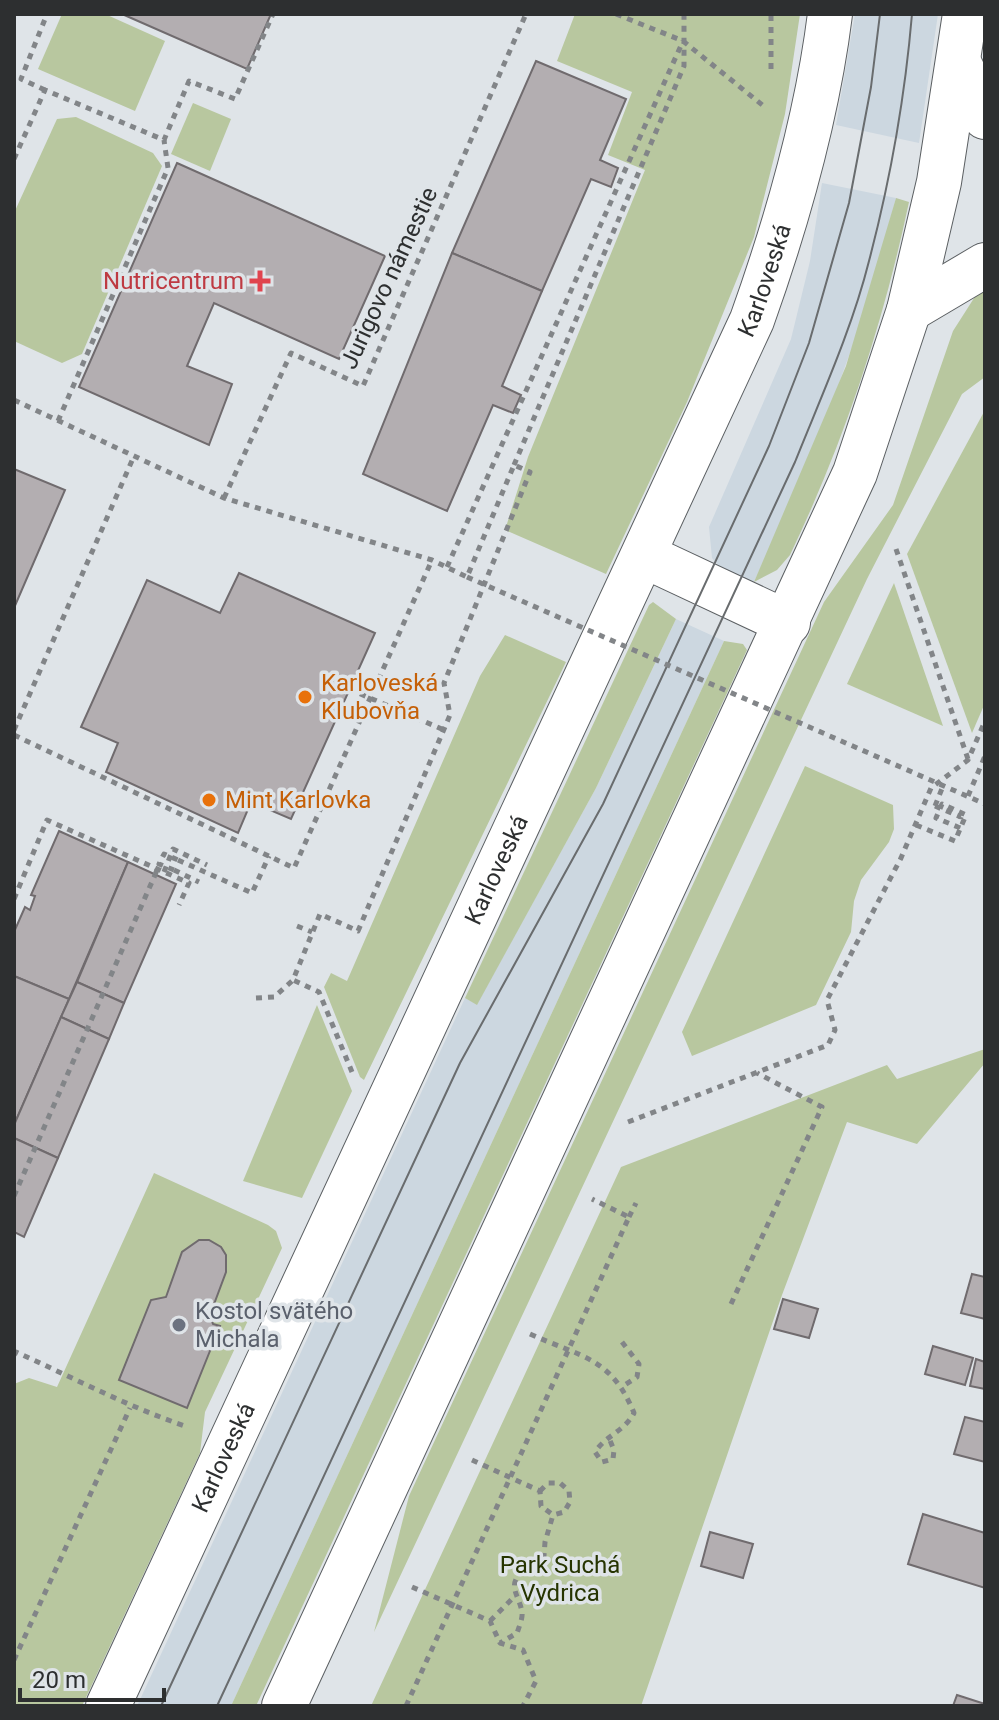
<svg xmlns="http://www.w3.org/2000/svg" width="999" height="1720" viewBox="0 0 999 1720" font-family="Roboto,sans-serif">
	<rect width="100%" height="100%" fill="#dfe4e8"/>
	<g fill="#ccd7e0">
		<polygon points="855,14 938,14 919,143 836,125"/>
		<polygon points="822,183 896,198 864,314 821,433 754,582 744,582 722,570 712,558 709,527 791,339 810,261"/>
		<polygon points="676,619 724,641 231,1706 137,1706 465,998 477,1004 596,788"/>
	</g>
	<g fill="#b8c79f">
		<polygon points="62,14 105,14 165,41 135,111 38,69"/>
		<polygon points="575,14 800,14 785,114 754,237 687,402 606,574 505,530 528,457 645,170 608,155 632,92 557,61"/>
		<polygon points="193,103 231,119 210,171 171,154"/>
		<polygon points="76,117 153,153 162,166 82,354 62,363 14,341 14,213 57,119"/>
		<path d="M896 198 909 202C883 325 844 442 790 555L777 570 754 582 846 366Z"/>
		<polygon points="985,288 985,377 962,394 867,579 374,1632 409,1496 824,602 893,505 953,331 976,295"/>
		<polygon points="985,410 985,703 972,733 907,554"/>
		<polygon points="894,583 943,726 847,684"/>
		<polygon points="653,602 676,619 596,788 477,1005 465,998 649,605"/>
		<polygon points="505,635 566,662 364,1080 360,1077 324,987 331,973 347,981 480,676"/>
		<polygon points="724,641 743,644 747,650 714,721 256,1706 231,1706"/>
		<polygon points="805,766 893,805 894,829 889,842 861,880 854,901 851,932 816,1005 692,1056 682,1032"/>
		<polygon points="317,1005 352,1091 302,1198 243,1181"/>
		<polygon points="985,1049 985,1063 917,1144 847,1122 782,1295 641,1706 371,1706 621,1167 887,1065 897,1079"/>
		<polygon points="154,1173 268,1225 276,1231 282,1248 205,1412 200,1453 82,1706 14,1706 14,1384 29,1378 57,1387"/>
	</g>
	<g fill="#b3aeb1" stroke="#706b6e" stroke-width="2">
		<polygon points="122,14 271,14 247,69"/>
		<polygon points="536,61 626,99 600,160 618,168 611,187 591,179 542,291 452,253"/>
		<polygon points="177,163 385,256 339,359 214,303 187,366 232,384 209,445 79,387"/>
		<polygon points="452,253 542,291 502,386 521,395 513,413 493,405 447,511 363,474"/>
		<polygon points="14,469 65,490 14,608"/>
		<polygon points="239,573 375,633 291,819 251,802 238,833 106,772 118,743 81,727 147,580 220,613"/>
		<polygon points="59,831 128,862 69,999 14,976 14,932 25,907 30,910 35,896 31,895"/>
		<polygon points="128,862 176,884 124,1003 77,982"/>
		<polygon points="14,976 69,999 14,1125"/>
		<polygon points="77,982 124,1003 109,1039 61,1017"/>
		<polygon points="61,1017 109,1039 58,1158 14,1138 14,1125"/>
		<polygon points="14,1138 58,1158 24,1237 14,1232"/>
		<polygon points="199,1240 209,1240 221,1247 226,1255 226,1272 210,1315 213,1324 220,1326 187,1408 119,1380 151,1300 166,1297 182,1252"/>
		<polygon points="972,1274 985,1277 985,1319 961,1313"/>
		<polygon points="783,1299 818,1309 809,1338 774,1329"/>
		<polygon points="933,1346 973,1358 965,1385 925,1374"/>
		<polygon points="976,1359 985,1362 985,1389 970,1386"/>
		<polygon points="965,1417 985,1422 985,1462 954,1454"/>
		<polygon points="923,1514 985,1533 985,1588 908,1564"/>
		<polygon points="710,1532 753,1544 743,1578 701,1566"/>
		<polygon points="957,1695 985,1704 985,1706 953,1706"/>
	</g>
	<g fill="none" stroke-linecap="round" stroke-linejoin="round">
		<g stroke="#5b5f62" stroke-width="46">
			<g id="minor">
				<polyline points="960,65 985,117"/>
				<polyline points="909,310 985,265"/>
			</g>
		</g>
		<g stroke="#5b5f62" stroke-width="46">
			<g id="major">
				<polyline points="645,556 788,623"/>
				<path id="s1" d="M108 1706 752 320C787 222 817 118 830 14"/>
				<polyline points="284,1706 855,473 909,310 939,182 965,14"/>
			</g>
		</g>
		<g stroke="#828588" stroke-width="5" stroke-dasharray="6 6" stroke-linecap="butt">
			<polyline points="616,14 683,41 766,108"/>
			<polyline points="771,69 771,14"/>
			<polyline points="45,90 21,79 47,14"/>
			<polyline points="14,159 45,90 164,140 189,81 235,99 273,14"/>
			<polyline points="14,400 224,498 432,560 467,577 514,465 530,472 444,683 450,715 358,931 320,914 293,980 319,992 352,1072"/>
			<polyline points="58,421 168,168 164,140"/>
			<polyline points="514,465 684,66 684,14"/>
			<polyline points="224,498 291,353 363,386 526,14"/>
			<polyline points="896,549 968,759"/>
			<polyline points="447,567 683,41"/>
			<polyline points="349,689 444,730"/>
			<polyline points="14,730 134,456"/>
			<polyline points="14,735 294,868 432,560"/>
			<polyline points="968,796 985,756"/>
			<polyline points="935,806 943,786"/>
			<polyline points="916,825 955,841 966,815 942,804 936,818 958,827 961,817"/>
			<polyline points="178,860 252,893 269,856"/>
			<polyline points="174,870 199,882"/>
			<polyline points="164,872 173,849 207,865"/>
			<polyline points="14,899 47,820 189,883 179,905"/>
			<polyline points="297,926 312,932"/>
			<polyline points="256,998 274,997 293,980"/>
			<polyline points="628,1122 828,1045 835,1030 827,1000 901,858 931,788 968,760 985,721"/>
			<polyline points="14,1196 155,875"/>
			<polyline points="629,1217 636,1203"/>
			<polyline points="731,1304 822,1107 757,1073"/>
			<path d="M530 1334C581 1357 611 1357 634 1413 624 1432 606 1435 595 1452L602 1462 613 1459 614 1450 609 1438"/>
			<polyline points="622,1342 639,1364 637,1377 623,1386"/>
			<path d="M14 1355 16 1352C74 1378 128 1407 188 1427"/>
			<path d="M472 1460 540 1491 541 1506 553 1515 545 1542 543 1569H525C505 1585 519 1594 522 1612 523 1618 519 1627 517 1633L500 1643"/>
			<polyline points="540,1491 548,1483 560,1483 569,1491 570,1502 564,1512 553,1515"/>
			<polyline points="412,1587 490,1621 500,1643 523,1650 536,1681 523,1706"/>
			<polyline points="490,1621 514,1597"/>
			<polyline points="14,1660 130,1408"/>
			<polyline points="406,1706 629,1217 592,1199"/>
		</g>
		<use href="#minor" stroke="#fff" stroke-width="44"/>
		<use href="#major" stroke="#fff" stroke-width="44"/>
		<g stroke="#696c6e" stroke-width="2">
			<polyline points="161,1706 460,1063 603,804 769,446 809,343 849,203 871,87 880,14"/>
			<path d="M217 1706 795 462C821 397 852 329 869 261 890 181 905 97 912 14"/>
		</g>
		<g stroke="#828588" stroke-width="5" stroke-dasharray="6 6" stroke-linecap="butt">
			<polyline points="467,577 985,804"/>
			<polyline points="935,806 961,817"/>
			<polyline points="174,870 159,864 164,854 178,860"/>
			<polyline points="155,875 158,867"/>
		</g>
	</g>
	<path fill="#e0444e" stroke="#dfe4e8" stroke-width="3" d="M256 269h8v8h8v8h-8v8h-8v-8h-8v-8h8z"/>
	<g fill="#e8710a" stroke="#dfe4e8" stroke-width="3">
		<circle cx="305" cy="697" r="8"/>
		<circle cx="209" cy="800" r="8"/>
	</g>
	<circle fill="#6b7280" stroke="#dfe4e8" stroke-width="3" cx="179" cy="1325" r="8"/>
	<g text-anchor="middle" stroke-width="7" stroke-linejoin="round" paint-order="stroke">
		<g font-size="24" fill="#2d2f30" stroke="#dfe4e8">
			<text transform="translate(389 278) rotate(-65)" y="8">Jurigovo námestie</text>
			<text dy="8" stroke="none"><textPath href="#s1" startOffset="1570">Karloveská</textPath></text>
			<text dy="8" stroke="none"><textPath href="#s1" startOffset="922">Karloveská</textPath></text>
			<text dy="8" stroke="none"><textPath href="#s1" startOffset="274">Karloveská</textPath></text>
		</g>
		<g font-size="24" fill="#be3a42" stroke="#dfe4e8" text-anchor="end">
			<text x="244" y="289">Nutricentrum</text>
		</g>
		<g font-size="24" fill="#c56008" stroke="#dfe4e8" text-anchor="start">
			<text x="321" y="691">Karloveská<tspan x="321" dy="28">Klubovňa</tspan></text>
			<text x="225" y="808">Mint Karlovka</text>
		</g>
		<g font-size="24" fill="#5b616d" stroke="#dfe4e8" text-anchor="start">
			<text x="195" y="1319">Kostol svätého<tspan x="195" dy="28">Michala</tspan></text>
		</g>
		<g font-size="24" fill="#263400" stroke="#dfe4e8">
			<text x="560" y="1573">Park Suchá<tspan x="560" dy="28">Vydrica</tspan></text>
		</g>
	</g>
	<rect width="999" height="1720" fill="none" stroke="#2d2f30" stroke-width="32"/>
	<path d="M20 1688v12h144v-12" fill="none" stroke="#2d2f30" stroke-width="4"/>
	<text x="32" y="1688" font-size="24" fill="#2d2f30" stroke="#dfe4e8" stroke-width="6" paint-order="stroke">20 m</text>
</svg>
